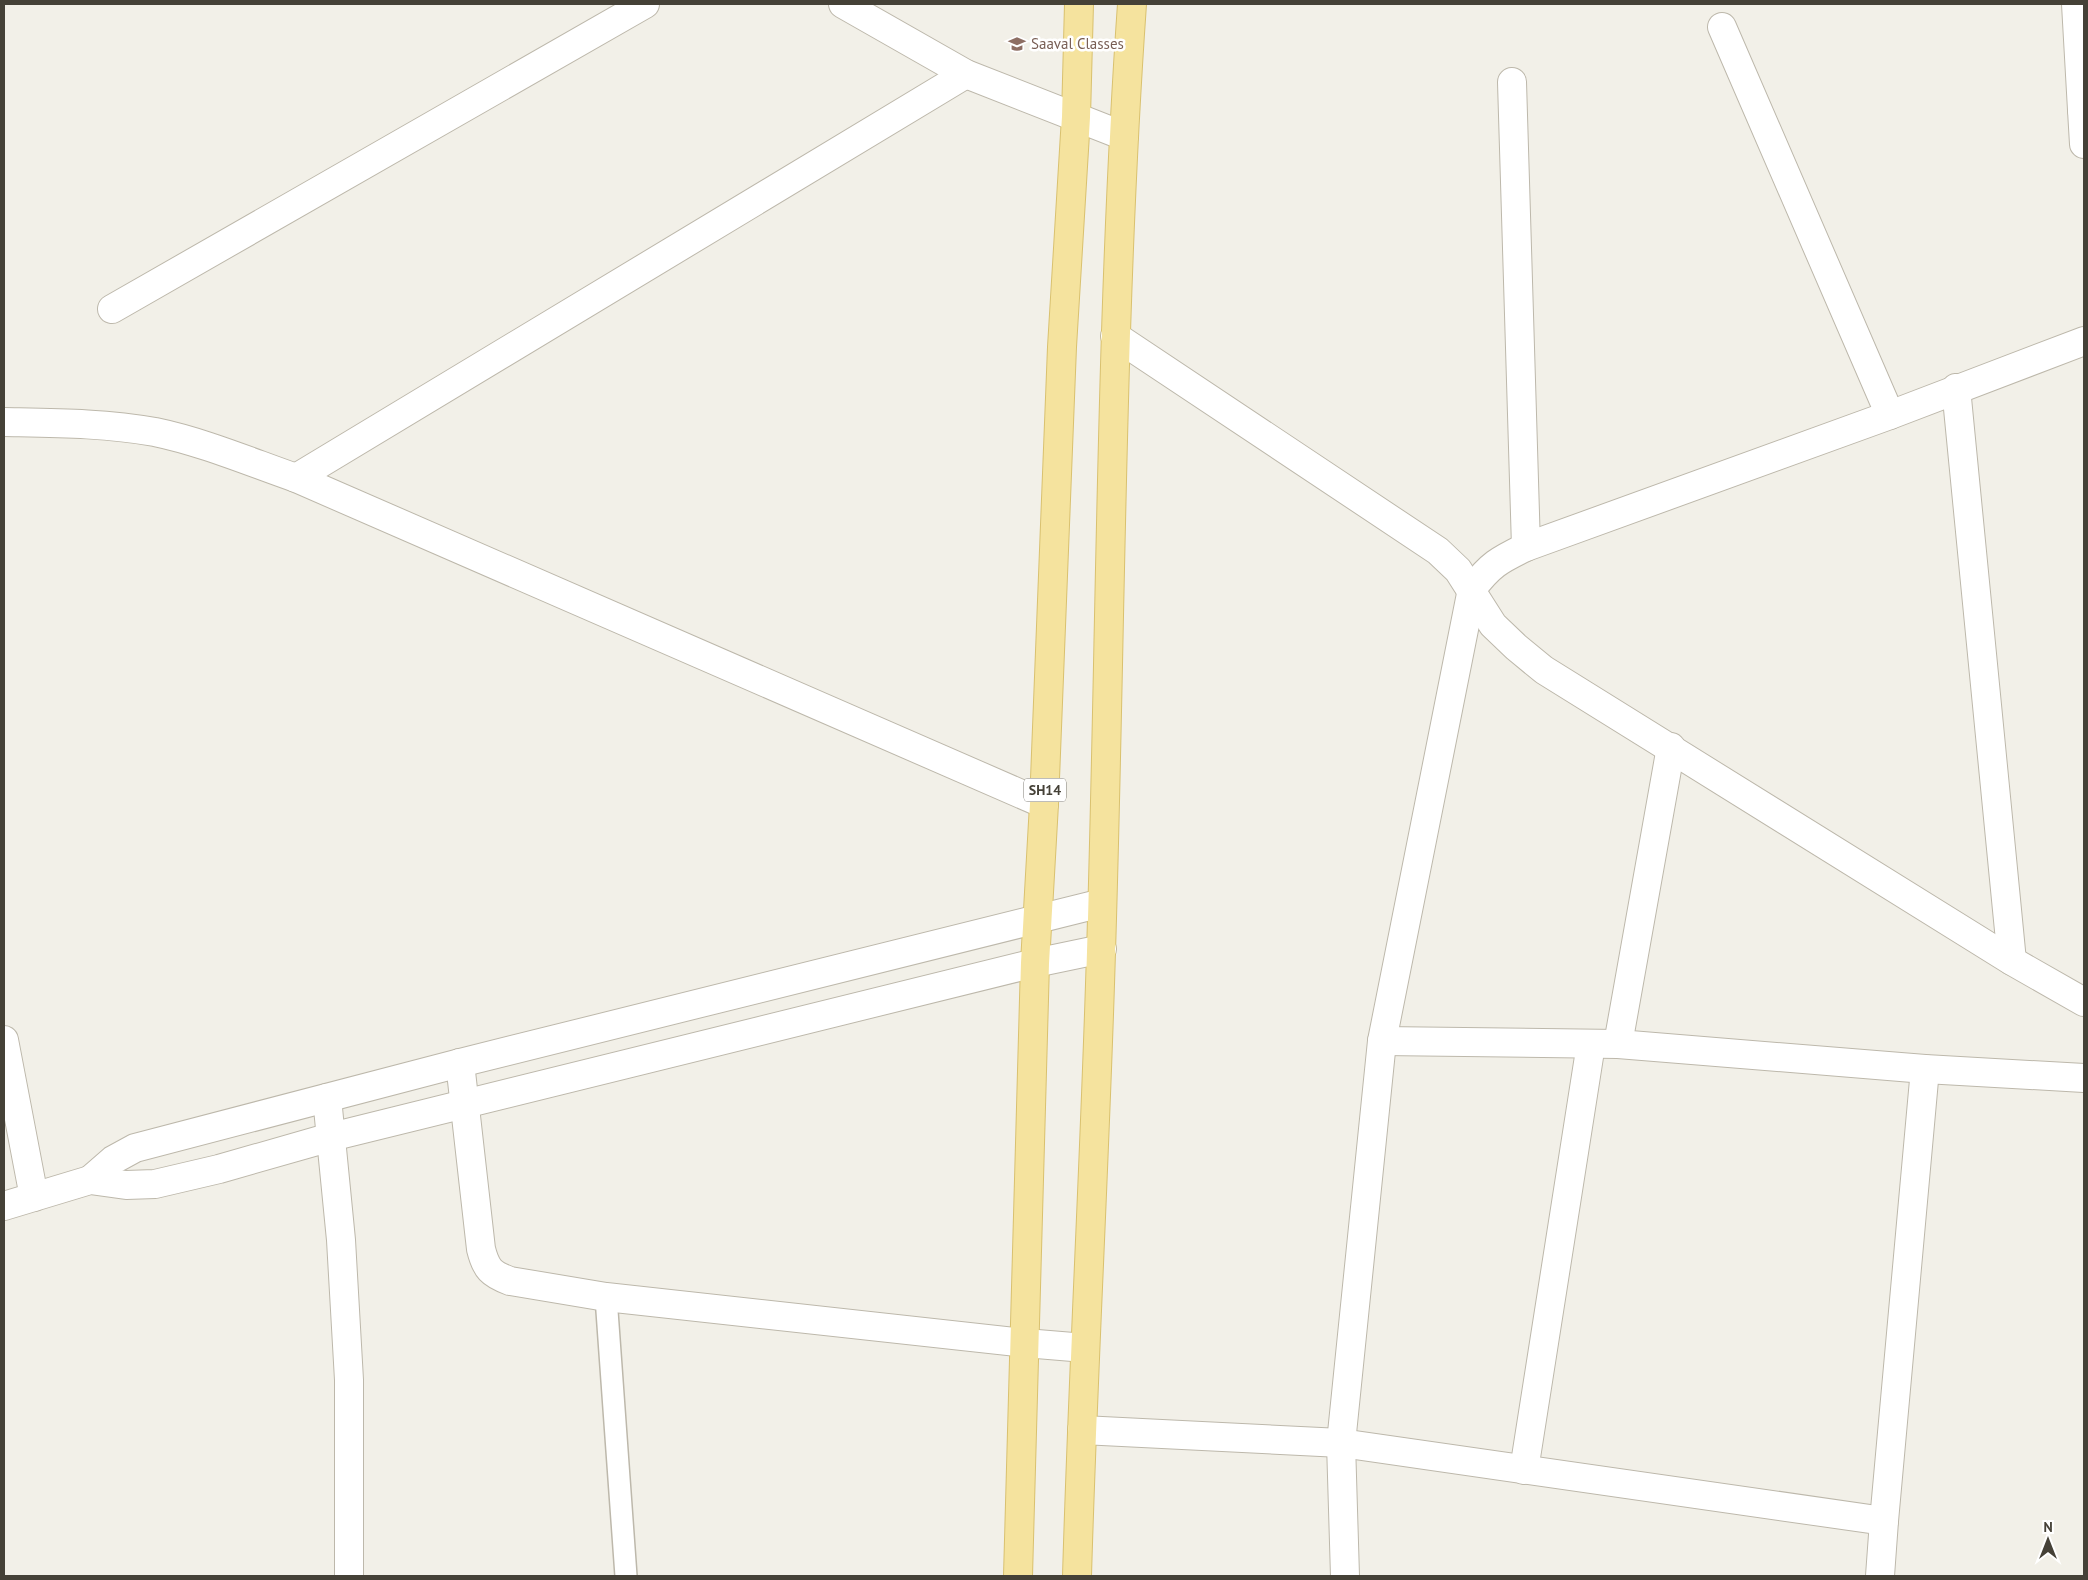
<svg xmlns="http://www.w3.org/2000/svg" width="2088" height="1580" viewBox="0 0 2088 1580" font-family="'PT Sans',sans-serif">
	<rect width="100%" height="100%" fill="#f2f0e8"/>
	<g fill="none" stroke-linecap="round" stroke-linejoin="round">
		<g stroke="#bdb8ab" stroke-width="24">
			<polyline id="service" points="606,1297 626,1576"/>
		</g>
		<g stroke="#bdb8ab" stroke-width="30">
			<g id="minor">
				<polyline points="843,4 966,74 1124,136"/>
				<polyline points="2076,4 2082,110"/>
				<polyline points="1722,27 1890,415"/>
				<polyline points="1512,82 1526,547"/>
				<polyline points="2084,110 2082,110 2084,144"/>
				<polyline points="112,309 645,4"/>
				<polyline points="1956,388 2012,961"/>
				<path d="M4 422C55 423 105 423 155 432 203 442 250 462 296 478L1044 804"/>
				<polyline points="296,478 966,74"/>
				<polyline points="4,1040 34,1197"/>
				<polyline points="1382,1041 1618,1044 1925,1069 2084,1078"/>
				<polyline points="1618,1044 1671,747"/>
				<path d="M460 1063 481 1249C486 1269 491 1274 510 1281L606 1297 1025 1343 1085 1348"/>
				<polyline points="327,1098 341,1240 349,1380 349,1576"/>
				<polyline points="90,1180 113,1160 135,1148 460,1063 1102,903"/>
				<polyline points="4,1206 90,1180 126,1185 155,1184 219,1169 331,1137 1035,963 1102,949"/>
				<polyline points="1082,1430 1341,1443 1884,1521 1880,1576"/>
				<polyline points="1524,1470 1591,1044"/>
				<polyline points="1884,1521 1925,1069"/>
				<polyline points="1345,1576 1341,1443 1382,1041 1472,589"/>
			</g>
		</g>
		<g stroke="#bdb8ab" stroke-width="30">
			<g id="tertiary">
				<polyline points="1115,336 1438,551 1458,570 1493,625 1516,647 1544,670 2012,961 2084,1002"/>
				<path d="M1472 589C1490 565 1499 560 1526 547L1890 415 2084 341"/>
			</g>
		</g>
		<g stroke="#d9c16f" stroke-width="30">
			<g id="primary">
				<polyline points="1018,1576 1035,963 1044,804 1062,347 1076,117 1079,4"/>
				<path d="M1077 1576C1083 1368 1095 1160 1101 952 1111 636 1110 319 1132 4"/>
			</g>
		</g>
		<use href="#service" stroke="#fff" stroke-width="21"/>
		<use href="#minor" stroke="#fff" stroke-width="28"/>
		<use href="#tertiary" stroke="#fff" stroke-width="28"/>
		<use href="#primary" stroke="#f5e39e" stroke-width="28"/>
	</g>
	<defs>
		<g id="school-bare" transform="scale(1.35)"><path d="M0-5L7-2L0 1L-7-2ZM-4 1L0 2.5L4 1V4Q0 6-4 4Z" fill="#8d6e63" stroke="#fff" stroke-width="2.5" paint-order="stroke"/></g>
	</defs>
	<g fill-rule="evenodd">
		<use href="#school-bare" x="1017" y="44"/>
	</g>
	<g text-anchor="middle" stroke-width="5" stroke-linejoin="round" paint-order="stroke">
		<rect fill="#fff" stroke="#7d7a73" stroke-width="1" x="1024" y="778.5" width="42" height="23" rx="4"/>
		<g font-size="14" font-weight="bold" fill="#454137">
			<text x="1045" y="795">SH14</text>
		</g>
		<g font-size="15" fill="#785e54" stroke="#fff" text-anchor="start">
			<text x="1031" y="49">Saaval Classes</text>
		</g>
	</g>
	<rect width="2088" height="1580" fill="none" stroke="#454137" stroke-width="10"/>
	<g transform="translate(2048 1540)" stroke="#ffffff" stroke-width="4" paint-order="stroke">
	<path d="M0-4L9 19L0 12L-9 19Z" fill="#454137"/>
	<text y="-8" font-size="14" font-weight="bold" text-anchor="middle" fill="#454137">N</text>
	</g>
</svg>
